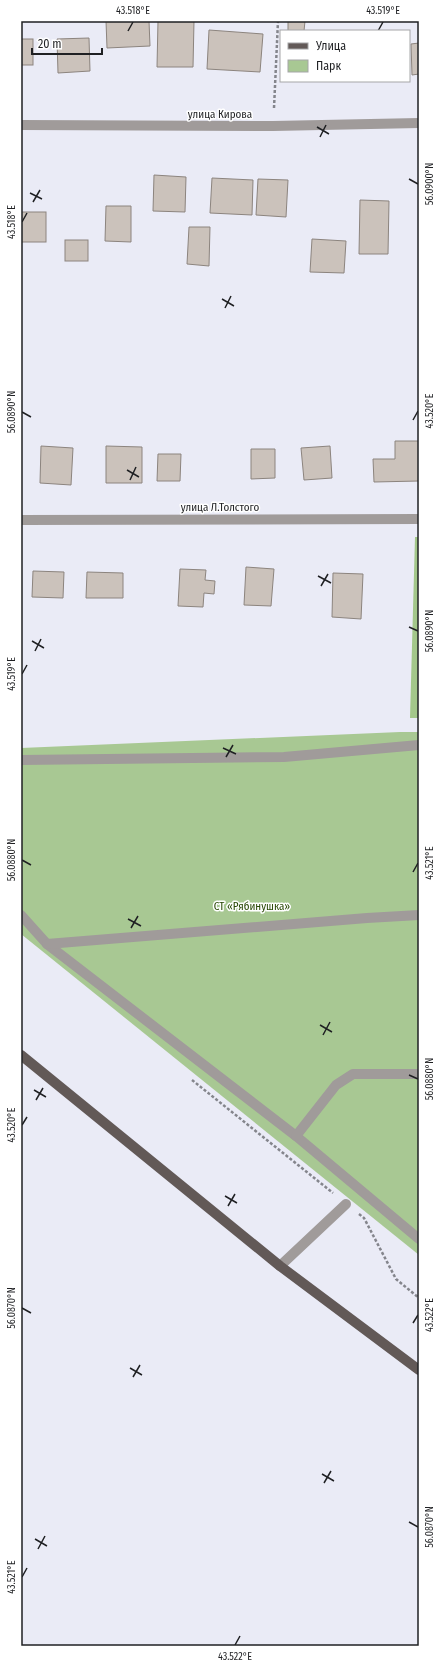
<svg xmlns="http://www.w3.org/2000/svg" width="440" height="1667" viewBox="0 0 440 1667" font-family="'Fira Sans Condensed',sans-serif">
	<rect width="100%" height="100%" fill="#eaebf6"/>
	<polygon fill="#a8c893" points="400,732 419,732 419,1255 21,934 21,748"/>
	<polygon fill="#a3c78a" points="415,537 419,537 419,718 410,718"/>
	<g fill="#cbc2bb" stroke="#8c847e">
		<polygon points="106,21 149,21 150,46 107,48"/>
		<polygon points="158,21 194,21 193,67 157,67"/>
		<polygon points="288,21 305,21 304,31 288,31"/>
		<polygon points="209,30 263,34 260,72 207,69"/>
		<polygon points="89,38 90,71 58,73 57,39"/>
		<rect x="21" y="39" width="12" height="26"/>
		<polygon points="419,43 419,74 412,75 411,44"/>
		<polygon points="154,175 186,177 185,212 153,211"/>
		<polygon points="212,178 253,180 252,215 210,213"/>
		<polygon points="258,179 288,180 286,217 256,215"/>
		<polygon points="360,200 389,201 388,254 359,254"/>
		<polygon points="106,206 131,206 131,242 105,241"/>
		<rect x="21" y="212" width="25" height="30"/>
		<polygon points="189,227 210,227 209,266 187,264"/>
		<polygon points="312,239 346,241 344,273 310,272"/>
		<rect x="65" y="240" width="23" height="21"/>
		<polygon points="395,441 419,441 419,481 374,482 373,459 395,459"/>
		<polygon points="41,446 73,448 71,485 40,483"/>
		<polygon points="106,446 142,447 142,483 106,483"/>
		<polygon points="330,446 332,478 304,480 301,448"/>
		<polygon points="251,449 275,449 275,478 251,479"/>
		<polygon points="158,454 181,454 180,481 157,481"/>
		<polygon points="246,567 274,569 271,606 244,605"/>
		<polygon points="180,569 206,570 205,580 215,581 214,594 204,593 203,607 178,606"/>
		<polygon points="33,571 64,572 63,598 32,597"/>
		<polygon points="87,572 123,573 123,598 86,598"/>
		<polygon points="333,573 363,574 361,619 332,617"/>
	</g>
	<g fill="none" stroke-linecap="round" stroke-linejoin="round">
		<g stroke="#84858c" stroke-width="2.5" stroke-dasharray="3 2" stroke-linecap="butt">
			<polyline points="274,108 278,21"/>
			<polyline points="192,1080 333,1193"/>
			<polyline points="359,1214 364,1218 396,1279 419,1298"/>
		</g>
		<g stroke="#a09b9a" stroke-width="10">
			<polyline points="21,125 273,126 419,123"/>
			<polyline points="21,520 419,519"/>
			<polyline points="21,760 284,757 419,745"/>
			<polyline points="21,915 47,944 296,1136 419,1239"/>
			<polyline points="47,944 367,918 419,915"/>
			<polyline points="296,1136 336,1085 353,1074 419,1074"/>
			<polyline points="280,1266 346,1204"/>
		</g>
		<polyline stroke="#625957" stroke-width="10" points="21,1055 280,1266 419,1370"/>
	</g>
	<path fill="none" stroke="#1f2023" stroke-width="1.5" d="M128 31 133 22M378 31 383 22M317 127 329 134M320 137 326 125M409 179 418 184M30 193 42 199M33 202 40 190M22 222 27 213M222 299 234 306M225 308 231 296M22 412 31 417M413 420 418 411M127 470 139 477M130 480 136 467M318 576 331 583M321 586 328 574M409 627 418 631M32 641 44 648M35 651 41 639M22 674 27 665M223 748 236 754M226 757 233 745M22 860 31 865M413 872 418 863M128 919 141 926M131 928 138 916M320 1025 332 1032M323 1035 330 1022M409 1075 418 1079M34 1090 46 1097M36 1100 43 1088M22 1125 27 1117M225 1196 237 1203M228 1206 235 1194M22 1308 31 1313M413 1323 418 1315M130 1368 142 1375M133 1377 140 1365M322 1474 334 1481M324 1483 331 1471M409 1522 418 1527M35 1539 47 1546M38 1549 45 1536M22 1577 27 1568M235 1645 240 1636"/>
	<g text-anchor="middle" stroke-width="3" stroke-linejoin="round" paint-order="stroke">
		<g font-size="11" fill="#1f2023" stroke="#fff">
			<text x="220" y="118">улица Кирова</text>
			<text x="220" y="511">улица Л.Толстого</text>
		</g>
		<g font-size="11" fill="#274704" stroke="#fff">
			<text x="252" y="910">СТ «Рябинушка»</text>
		</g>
	</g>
	<rect width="440" height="1667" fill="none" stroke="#ffffff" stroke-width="44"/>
	<rect x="280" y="30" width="130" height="52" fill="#ffffff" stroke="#a5a6a7"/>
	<rect x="288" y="43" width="20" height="6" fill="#625957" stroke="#a5a6a7"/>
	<text x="316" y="50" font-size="12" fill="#1f2023">Улица</text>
	<rect x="288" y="60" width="20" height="12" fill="#a8c893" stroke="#a5a6a7"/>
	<text x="316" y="70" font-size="12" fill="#1f2023">Парк</text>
	<path d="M32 48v6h70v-6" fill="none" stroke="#1f2023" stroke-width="2"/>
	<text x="38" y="48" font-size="12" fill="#1f2023" stroke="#ffffff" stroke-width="3" paint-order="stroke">20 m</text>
	<rect x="22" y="22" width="396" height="1623" fill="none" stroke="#1f2023" stroke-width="1.5"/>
	<g font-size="10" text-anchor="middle" fill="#1f2023">
		<text x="133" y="14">43.518°E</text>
		<text x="383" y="14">43.519°E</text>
		<text transform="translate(429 184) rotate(-90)" y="4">56.0900°N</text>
		<text transform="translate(11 222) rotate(-90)" y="4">43.518°E</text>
		<text transform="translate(429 411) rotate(-90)" y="4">43.520°E</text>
		<text transform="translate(11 412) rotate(-90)" y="4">56.0890°N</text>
		<text transform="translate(429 631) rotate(-90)" y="4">56.0890°N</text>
		<text transform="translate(11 674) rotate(-90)" y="4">43.519°E</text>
		<text transform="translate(11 860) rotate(-90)" y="4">56.0880°N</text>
		<text transform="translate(429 863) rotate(-90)" y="4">43.521°E</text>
		<text transform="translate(429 1079) rotate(-90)" y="4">56.0880°N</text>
		<text transform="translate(11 1125) rotate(-90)" y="4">43.520°E</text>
		<text transform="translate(11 1308) rotate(-90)" y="4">56.0870°N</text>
		<text transform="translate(429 1315) rotate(-90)" y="4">43.522°E</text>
		<text transform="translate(429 1527) rotate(-90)" y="4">56.0870°N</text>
		<text transform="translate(11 1577) rotate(-90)" y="4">43.521°E</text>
		<text x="235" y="1660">43.522°E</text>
	</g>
</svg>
